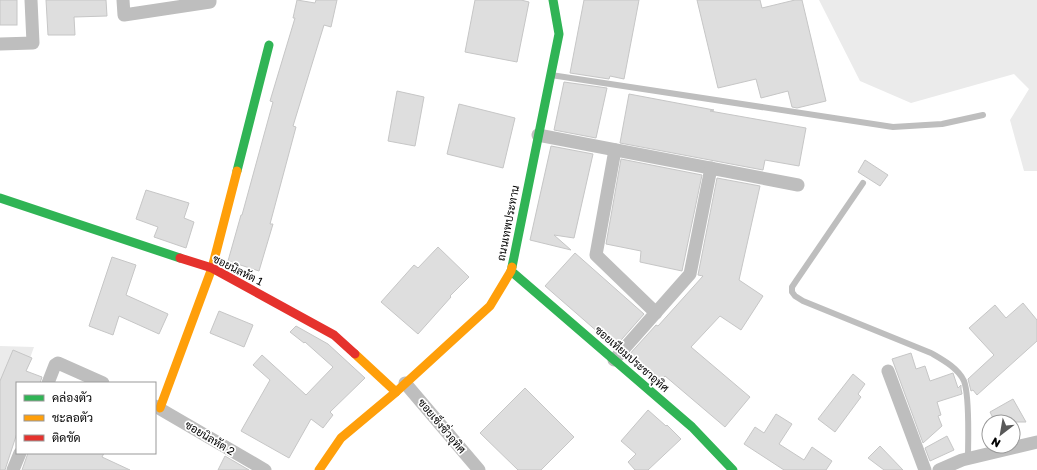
<svg xmlns="http://www.w3.org/2000/svg" width="1037" height="470" viewBox="0 0 1037 470" font-family="'Golos Text',Sarabun,sans-serif">
	<rect width="100%" height="100%" fill="#fff"/>
	<g fill="#ebebeb">
		<polygon points="819,0 1037,0 1037,171 1024,171 1010,120 1029,89 1014,74 911,103 860,81"/>
		<polygon points="0,346 34,347 21,383 17,383 0,440"/>
	</g>
	<g fill="#dedede" stroke="#c6c6c6">
		<rect x="0" y="0" width="17" height="25"/>
		<polygon points="46,0 106,0 107,16 74,17 75,35 48,35"/>
		<polygon points="297,0 315,3 316,0 337,0 331,27 324,25 293,126 296,127 270,224 273,224 259,271 228,261 241,215 242,215 273,102 270,101 295,18 293,18"/>
		<polygon points="475,0 521,0 529,2 517,62 465,52"/>
		<polygon points="584,0 639,0 624,79 610,76 609,79 570,73"/>
		<polygon points="697,0 760,0 762,8 795,0 802,0 826,101 797,108 792,107 788,91 761,98 756,79 718,88"/>
		<polygon points="564,82 607,88 596,138 554,130"/>
		<polygon points="397,91 424,97 415,146 388,141"/>
		<polygon points="629,94 714,110 710,111 806,128 799,166 765,160 763,170 620,143"/>
		<polygon points="459,104 515,118 503,168 447,154"/>
		<polygon points="551,146 593,154 574,238 554,235 571,250 530,240"/>
		<polygon points="621,159 702,175 682,271 640,262 641,251 606,244"/>
		<polygon points="865,160 888,175 880,186 858,172"/>
		<polygon points="717,178 760,186 739,280 763,296 741,330 720,316 691,347 750,397 725,427 665,376 658,384 627,357 656,325 658,326 703,276 698,275"/>
		<polygon points="146,190 189,203 184,218 194,222 186,248 154,237 158,227 136,219"/>
		<polygon points="438,247 469,277 450,296 451,297 418,334 381,302 414,265 418,268"/>
		<polygon points="575,253 644,314 615,347 545,286"/>
		<polygon points="112,257 136,265 126,295 168,314 159,334 119,316 113,335 89,326"/>
		<polygon points="1023,303 1037,320 1037,341 977,395 973,390 971,391 968,379 994,355 969,328 995,305 1006,318"/>
		<polygon points="219,311 253,325 244,347 210,333"/>
		<polygon points="296,326 328,344 365,378 330,412 333,415 323,428 311,419 289,458 241,431 270,380 253,365 262,355 306,395 333,367 305,342 304,343 290,332"/>
		<polygon points="13,350 32,358 26,371 42,377 40,383 17,383 17,433 5,470 0,470 0,381"/>
		<polygon points="911,353 916,369 925,366 930,381 953,373 958,388 961,385 961,389 962,394 937,402 941,415 938,416 942,426 923,443 892,359"/>
		<polygon points="853,374 865,384 858,394 861,397 835,432 818,419"/>
		<polygon points="525,388 574,437 541,470 518,470 480,433"/>
		<polygon points="1013,399 1026,422 995,422 990,412"/>
		<polygon points="648,410 666,426 667,425 681,439 648,470 635,470 628,462 636,454 621,441"/>
		<polygon points="776,414 792,424 779,444 804,460 812,447 832,461 826,470 784,470 744,444 755,427 764,433"/>
		<polygon points="947,436 954,450 930,461 925,448"/>
		<polygon points="880,446 903,470 884,470 868,458"/>
		<polygon points="28,453 104,453 102,457 130,470 22,470"/>
		<polygon points="225,456 249,470 218,470"/>
	</g>
	<g fill="none" stroke-linecap="round" stroke-linejoin="round">
		<g stroke="#bebebe" stroke-width="6">
			<polyline points="551,75 893,127 942,124 983,115"/>
			<path d="M863 183 796 281 792 287V292L795 296 803 301 931 353C943 360 958 368 964 381 970 397 968 440 968 458"/>
		</g>
		<g stroke="#bebebe" stroke-width="13">
			<polyline points="123,0 124,15 210,2 210,0"/>
			<polyline points="0,44 33,43 31,0"/>
			<polyline points="538,135 798,185"/>
			<polyline points="615,150 596,255 656,313"/>
			<polyline points="614,360 690,274 711,168"/>
			<polyline points="888,371 925,470"/>
			<polyline points="48,383 55,365 58,363 103,383"/>
			<polyline points="405,383 479,470"/>
			<polyline points="155,406 265,470"/>
			<polyline points="13,470 20,453"/>
			<polyline points="939,470 962,460 1037,442"/>
		</g>
		<g stroke="#30b455" stroke-width="9">
			<polyline points="237,171 269,45"/>
			<polyline points="0,198 180,258"/>
			<polyline points="512,267 559,34 553,0"/>
			<polyline points="511,271 692,427 733,470"/>
		</g>
		<g stroke="#ff9f0a" stroke-width="9">
			<polyline points="355,354 396,392"/>
			<polyline points="160,408 212,268 237,171"/>
			<polyline points="319,470 341,438 396,392 490,306 511,271 512,267"/>
		</g>
		<polyline stroke="#e5322d" stroke-width="9" points="180,258 212,268 334,335 355,354"/>
	</g>
	<g text-anchor="middle" stroke-width="3.5" stroke-linejoin="round" paint-order="stroke">
		<g font-size="11" fill="#000" stroke="#fff">
			<text transform="translate(508 223) rotate(-79)" y="4">ถนนเทพประทาน</text>
			<text transform="translate(238 270) rotate(27)" y="4">ซอยนิลหัต 1</text>
			<text transform="translate(632 359) rotate(41)" y="4">ซอยเทียมประชาอุทิศ</text>
			<text transform="translate(442 426) rotate(50)" y="4">ซอยเซ็งซิ่วอุทิศ</text>
			<text transform="translate(210 438) rotate(31)" y="4">ซอยนิลหัต 2</text>
		</g>
	</g>
	<rect x="16" y="382" width="140" height="72" fill="#ffffff" stroke="#999999"/>
	<rect x="24" y="395" width="20" height="6" fill="#30b455" stroke="#999999"/>
	<text x="52" y="402" font-size="12" fill="#000000">คล่องตัว</text>
	<rect x="24" y="415" width="20" height="6" fill="#ff9f0a" stroke="#999999"/>
	<text x="52" y="422" font-size="12" fill="#000000">ชะลอตัว</text>
	<rect x="24" y="435" width="20" height="6" fill="#e5322d" stroke="#999999"/>
	<text x="52" y="442" font-size="12" fill="#000000">ติดขัด</text>
	<g transform="translate(1001 434) rotate(211)"><circle r="19" fill="#ffffff" stroke="#999999"/>
	<path d="M0-3L7 15L0 10L-7 15Z" fill="#595959"/>
	<text y="-6" font-size="11" font-weight="bold" text-anchor="middle" fill="#000000">N</text>
	</g>
</svg>
